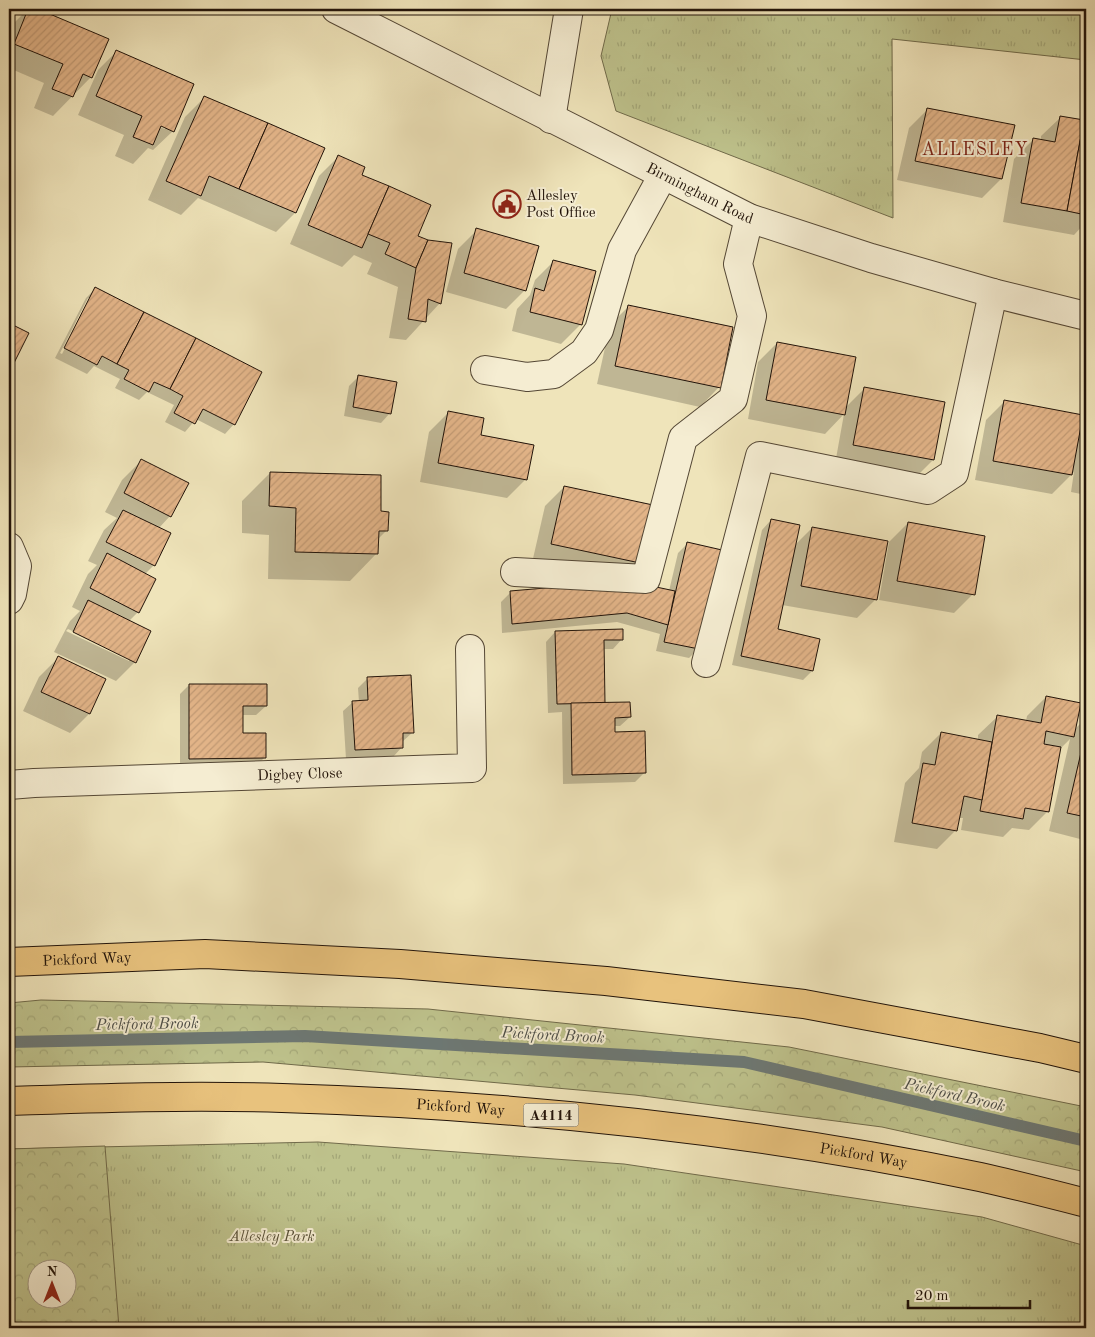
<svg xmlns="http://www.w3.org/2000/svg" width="1095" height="1337" viewBox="0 0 1095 1337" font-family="'Old Standard TT',serif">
	<defs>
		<pattern id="grass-tufts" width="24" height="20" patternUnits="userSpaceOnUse" patternTransform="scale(1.25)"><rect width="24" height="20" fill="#bec28c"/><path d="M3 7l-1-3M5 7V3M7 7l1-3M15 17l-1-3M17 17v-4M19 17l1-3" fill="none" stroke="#a3a677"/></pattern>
		<pattern id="forest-crowns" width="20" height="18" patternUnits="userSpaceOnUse" patternTransform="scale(1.25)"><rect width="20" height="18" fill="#bec28c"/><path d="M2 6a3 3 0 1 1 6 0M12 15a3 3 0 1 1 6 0" fill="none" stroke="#a3a677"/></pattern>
		<pattern id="building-hatch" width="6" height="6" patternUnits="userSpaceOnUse" patternTransform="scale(1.25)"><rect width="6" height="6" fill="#e2b488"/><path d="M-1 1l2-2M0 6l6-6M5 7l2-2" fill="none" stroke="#c29a74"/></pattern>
	</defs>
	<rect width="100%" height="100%" fill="#efe4ba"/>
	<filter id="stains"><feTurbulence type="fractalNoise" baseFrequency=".004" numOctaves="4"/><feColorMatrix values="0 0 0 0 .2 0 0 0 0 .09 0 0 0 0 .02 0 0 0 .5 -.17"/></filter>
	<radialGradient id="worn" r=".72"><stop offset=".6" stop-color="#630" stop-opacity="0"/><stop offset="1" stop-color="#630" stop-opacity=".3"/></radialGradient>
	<g fill="url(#grass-tufts)" stroke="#706a4a" fill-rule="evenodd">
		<polygon points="612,9 1086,9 1086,60 892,39 893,218 616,111 601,56"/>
		<path d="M318 1142 624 1164 982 1217 1086 1246V1328H9V1149ZM38 1270H68V1300H38Z"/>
	</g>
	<g fill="url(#forest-crowns)" stroke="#706a4a" fill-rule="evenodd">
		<polygon points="41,1000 428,1009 789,1047 1086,1107 1086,1172 882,1127 635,1095 263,1062 9,1067 9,1003"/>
		<path d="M105 1146 119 1328H9V1149ZM38 1270H68V1300H38Z"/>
	</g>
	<g fill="#0003" fill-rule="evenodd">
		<polygon points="28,9 35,9 107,39 91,77 53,116 34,108 44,83 9,68 9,31 11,26"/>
		<path d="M117 51 173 131 153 150 148 148 133 164 115 156 124 135 78 115 98 70ZM155 125 165 127V129Z"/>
		<polygon points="204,98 323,149 295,213 276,232 198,198 181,215 148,200 185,117"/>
		<polygon points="928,109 1001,179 982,198 897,180 909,128"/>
		<polygon points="1061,117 1086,122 1086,222 1074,235 1003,222 1014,159 1033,140 1041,141 1041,136"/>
		<polygon points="338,157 360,175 416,237 440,303 406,340 389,338 398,287 367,274 372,263 354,255 342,267 290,244 319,176"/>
		<polygon points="477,230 525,290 506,309 446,292 458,249"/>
		<polygon points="554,261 595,272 580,325 561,344 512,331 517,309 530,295 535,280"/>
		<path d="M95 289 234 424 225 434 196 419 185 432 165 422 174 405 147 392 139 400 115 388 120 379 94 366 87 374 55 358 86 298ZM88 298H91L62 354 60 353Z"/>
		<polygon points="629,306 719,387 700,407 597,384 610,325"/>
		<polygon points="777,343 845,408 864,389 943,403 933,460 914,479 835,464 844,414 825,434 748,419 758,362"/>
		<polygon points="359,376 390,413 381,423 344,416 349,386"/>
		<polygon points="1005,401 1078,438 1086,430 1086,495 1071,492 1074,472 1052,494 975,480 986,420"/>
		<polygon points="448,413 480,436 526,479 507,498 420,482 429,432"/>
		<path d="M141 461 170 516 158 529 154 565 145 574 138 612 129 621 135 662 116 681 54 652 70 621 80 611 72 607 88 574 97 565 88 561 104 530 117 518 105 512 122 480ZM68 629 129 658V661L66 631Z"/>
		<polygon points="270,473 379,512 387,530 378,539 377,553 350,581 268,579 269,535 242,533 242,501"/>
		<polygon points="564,487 639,563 620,582 532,563 545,506"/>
		<polygon points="771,520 794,546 812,528 876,599 857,618 782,605 776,630 812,671 803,680 732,665 762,530"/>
		<polygon points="908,523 973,594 954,613 879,600 889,542"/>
		<polygon points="687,544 698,649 689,658 656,651 660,634 617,622 502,633 501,602 511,592 669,591 678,553"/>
		<polygon points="555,632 622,639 613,649 603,649 604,704 630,717 620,726 614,726 614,733 645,772 635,782 563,784 562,712 548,713 546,642"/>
		<polygon points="58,658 105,679 89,714 70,733 23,711 39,677"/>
		<polygon points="367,679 413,732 402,742 402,747 393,757 346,759 343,711 353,702 359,702 358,688"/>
		<polygon points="189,685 266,706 256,715 242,715 242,734 265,757 255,767 180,768 180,694"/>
		<polygon points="1046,697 1074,730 1086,718 1086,833 1080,839 1049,831 1070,739 1059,750 1048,811 1029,830 1012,828 1003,837 961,830 963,818 959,818 956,830 937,849 894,842 905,783 919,768 922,752 941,733 978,740 978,735 998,716 1026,721 1027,716"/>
	</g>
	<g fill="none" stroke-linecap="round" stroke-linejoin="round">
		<polyline stroke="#6d7874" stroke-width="12" points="9,1042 305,1036 744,1062 1086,1141"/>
	</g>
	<g fill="url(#building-hatch)" stroke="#211309">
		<polygon points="9,9 17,9 9,27"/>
		<polygon points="28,9 38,9 109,39 92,78 83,74 73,97 52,89 63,64 14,44"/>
		<polygon points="116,50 194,84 174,132 161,126 153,145 133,137 142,116 96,96"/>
		<polygon points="204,96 268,123 239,189 209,176 201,196 166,181"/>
		<polygon points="927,108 1015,125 1002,179 915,161"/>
		<polygon points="1060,116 1084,120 1067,211 1021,203 1033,138 1055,142"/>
		<polygon points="1084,120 1086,120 1086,215 1067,211"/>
		<polygon points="268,123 325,148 296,213 239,189"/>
		<polygon points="338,155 365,167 362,175 389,186 362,248 308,225"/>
		<polygon points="389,186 431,205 418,236 428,240 416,268 385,254 390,243 368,234"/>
		<polygon points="476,228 539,246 526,291 464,273"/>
		<polygon points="428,240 452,243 441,304 428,299 426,322 408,319 416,268"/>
		<polygon points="553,260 596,271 582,325 530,312 535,288 544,291"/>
		<polygon points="95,287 144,312 117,364 102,356 97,365 64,348"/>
		<polygon points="628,305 733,327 721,388 615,366"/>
		<polygon points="144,312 196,338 170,389 154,382 149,392 124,379 129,370 117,364"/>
		<polygon points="9,323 29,333 9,373"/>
		<polygon points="196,338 262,372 235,425 203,409 195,424 174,413 183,396 170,389"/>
		<polygon points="777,342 856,357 845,415 766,400"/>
		<polygon points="358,375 397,382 391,414 353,407"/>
		<polygon points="864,387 945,402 934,460 853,445"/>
		<polygon points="1004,400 1083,415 1072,475 993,461"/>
		<polygon points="448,411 484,418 481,435 534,445 527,480 438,463"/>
		<polygon points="141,459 189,483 171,517 124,493"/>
		<polygon points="270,472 381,475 381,511 389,512 388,531 379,531 378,554 295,552 296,508 269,506"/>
		<polygon points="564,486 653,505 640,563 551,544"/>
		<polygon points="123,510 171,533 155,566 106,542"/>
		<polygon points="771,519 800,525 778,629 820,639 813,671 741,656"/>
		<polygon points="908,522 985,536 975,595 897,581"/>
		<polygon points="812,527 888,541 877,600 801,586"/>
		<polygon points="687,542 722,550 699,649 664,642"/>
		<polygon points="107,553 156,579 139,613 90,588"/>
		<polygon points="628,581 675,591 668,625 627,613 512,624 510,591"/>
		<polygon points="88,600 151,631 136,663 73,632"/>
		<polygon points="623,629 623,640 604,640 605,703 557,704 555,631"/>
		<polygon points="58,656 106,679 90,714 41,692"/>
		<polygon points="411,675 414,733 403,733 403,748 355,750 352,701 368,700 367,677"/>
		<polygon points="189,684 267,684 267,706 243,706 243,733 266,733 266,758 189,759"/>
		<polygon points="1046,696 1081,703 1074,737 1046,731 1044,744 1061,747 1049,812 1025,808 1023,819 980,811 997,715 1041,723"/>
		<polygon points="630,702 631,717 615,718 615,732 645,731 646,773 572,775 571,703"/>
		<polygon points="1086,731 1086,817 1067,813"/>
		<polygon points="941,732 992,742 982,800 964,796 957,831 912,823 923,763 935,765"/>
	</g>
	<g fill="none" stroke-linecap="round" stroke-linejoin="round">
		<g stroke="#544735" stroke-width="30">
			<g id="minor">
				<path id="s1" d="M336 9 749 218 871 258 993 293 1086 316"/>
				<polyline points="551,119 569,9"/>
				<polyline points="485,370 527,377 554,374 584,352 599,330 622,250 663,175"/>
				<polyline points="9,547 17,566 12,594 9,600"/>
				<polyline points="515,572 646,579 683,438 733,399 752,316 738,264 749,218"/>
				<polyline points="706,663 760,456 928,490 954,473 993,293"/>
				<path id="s2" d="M9 785 34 783 472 768 470 649"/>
			</g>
		</g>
		<g stroke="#211309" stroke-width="30">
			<g id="highway">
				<path id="s3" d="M9 962 205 954 400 964 606 981 804 1004 1040 1048 1086 1059"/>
				<path id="s4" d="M9 1101C99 1098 191 1095 282 1098 515 1105 752 1130 980 1177 1016 1185 1051 1194 1086 1203"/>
			</g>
		</g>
		<use href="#minor" stroke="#f5edd2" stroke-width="28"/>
		<use href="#highway" stroke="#e8c27d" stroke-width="28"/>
	</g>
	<defs>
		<g id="civic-ring" transform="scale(1.4375)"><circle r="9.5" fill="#f5edd2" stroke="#8f2418" stroke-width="1.5"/><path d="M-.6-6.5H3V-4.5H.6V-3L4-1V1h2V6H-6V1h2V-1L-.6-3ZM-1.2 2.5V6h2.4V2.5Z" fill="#8f2418"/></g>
	</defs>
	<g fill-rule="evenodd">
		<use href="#civic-ring" x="507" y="204"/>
	</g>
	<g text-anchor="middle" stroke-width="4" stroke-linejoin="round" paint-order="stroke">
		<rect fill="#f5edd2" stroke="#615445" stroke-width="1" x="523.5" y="1103.5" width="55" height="23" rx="4"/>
		<g font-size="14" font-weight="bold" fill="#211309">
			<text x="551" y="1120">A4114</text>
		</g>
		<g font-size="15" fill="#211309" stroke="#f5edd2">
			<text dy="5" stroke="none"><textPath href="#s1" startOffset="408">Birmingham Road</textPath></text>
			<text dy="5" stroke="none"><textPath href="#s2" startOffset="291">Digbey Close</textPath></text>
			<text dy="5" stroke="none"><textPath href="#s3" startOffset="78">Pickford Way</textPath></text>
			<text dy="5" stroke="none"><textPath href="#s4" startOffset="452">Pickford Way</textPath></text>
			<text dy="5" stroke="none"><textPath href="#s4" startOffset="858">Pickford Way</textPath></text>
		</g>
		<g font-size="15" fill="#211309" stroke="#f5edd2" text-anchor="start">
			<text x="526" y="200">Allesley<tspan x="526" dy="17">Post Office</tspan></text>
		</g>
		<g font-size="15" font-style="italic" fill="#585037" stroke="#f5edd2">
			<text x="272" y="1241">Allesley Park</text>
		</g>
		<g font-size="16" font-style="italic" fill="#4d4e48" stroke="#f5edd2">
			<text transform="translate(147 1023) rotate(-1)" y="6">Pickford Brook</text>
			<text transform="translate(553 1034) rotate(3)" y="6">Pickford Brook</text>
			<text transform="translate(955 1094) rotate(13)" y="6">Pickford Brook</text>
		</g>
		<g font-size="18" letter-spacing="1" fill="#7a1f14" stroke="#f5edd2">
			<text x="975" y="155">ALLESLEY</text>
		</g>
	</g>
	<rect width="1095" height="1337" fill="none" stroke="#efe4ba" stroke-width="30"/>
	<rect x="10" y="10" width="1075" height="1317" fill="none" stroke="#211309" stroke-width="2.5"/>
	<rect x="15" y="15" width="1065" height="1307" fill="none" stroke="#211309"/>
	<g transform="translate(52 1284)"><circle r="24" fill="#f5edd2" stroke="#a09682"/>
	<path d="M0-4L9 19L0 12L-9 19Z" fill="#8f2418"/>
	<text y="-8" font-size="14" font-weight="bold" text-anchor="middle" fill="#211309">N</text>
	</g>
	<path d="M908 1300v8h122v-8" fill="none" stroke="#211309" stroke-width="2.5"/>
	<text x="915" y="1300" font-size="15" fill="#211309" stroke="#f5edd2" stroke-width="4" paint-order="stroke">20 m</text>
	<rect width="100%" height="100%" filter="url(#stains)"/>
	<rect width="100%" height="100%" fill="url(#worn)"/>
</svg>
